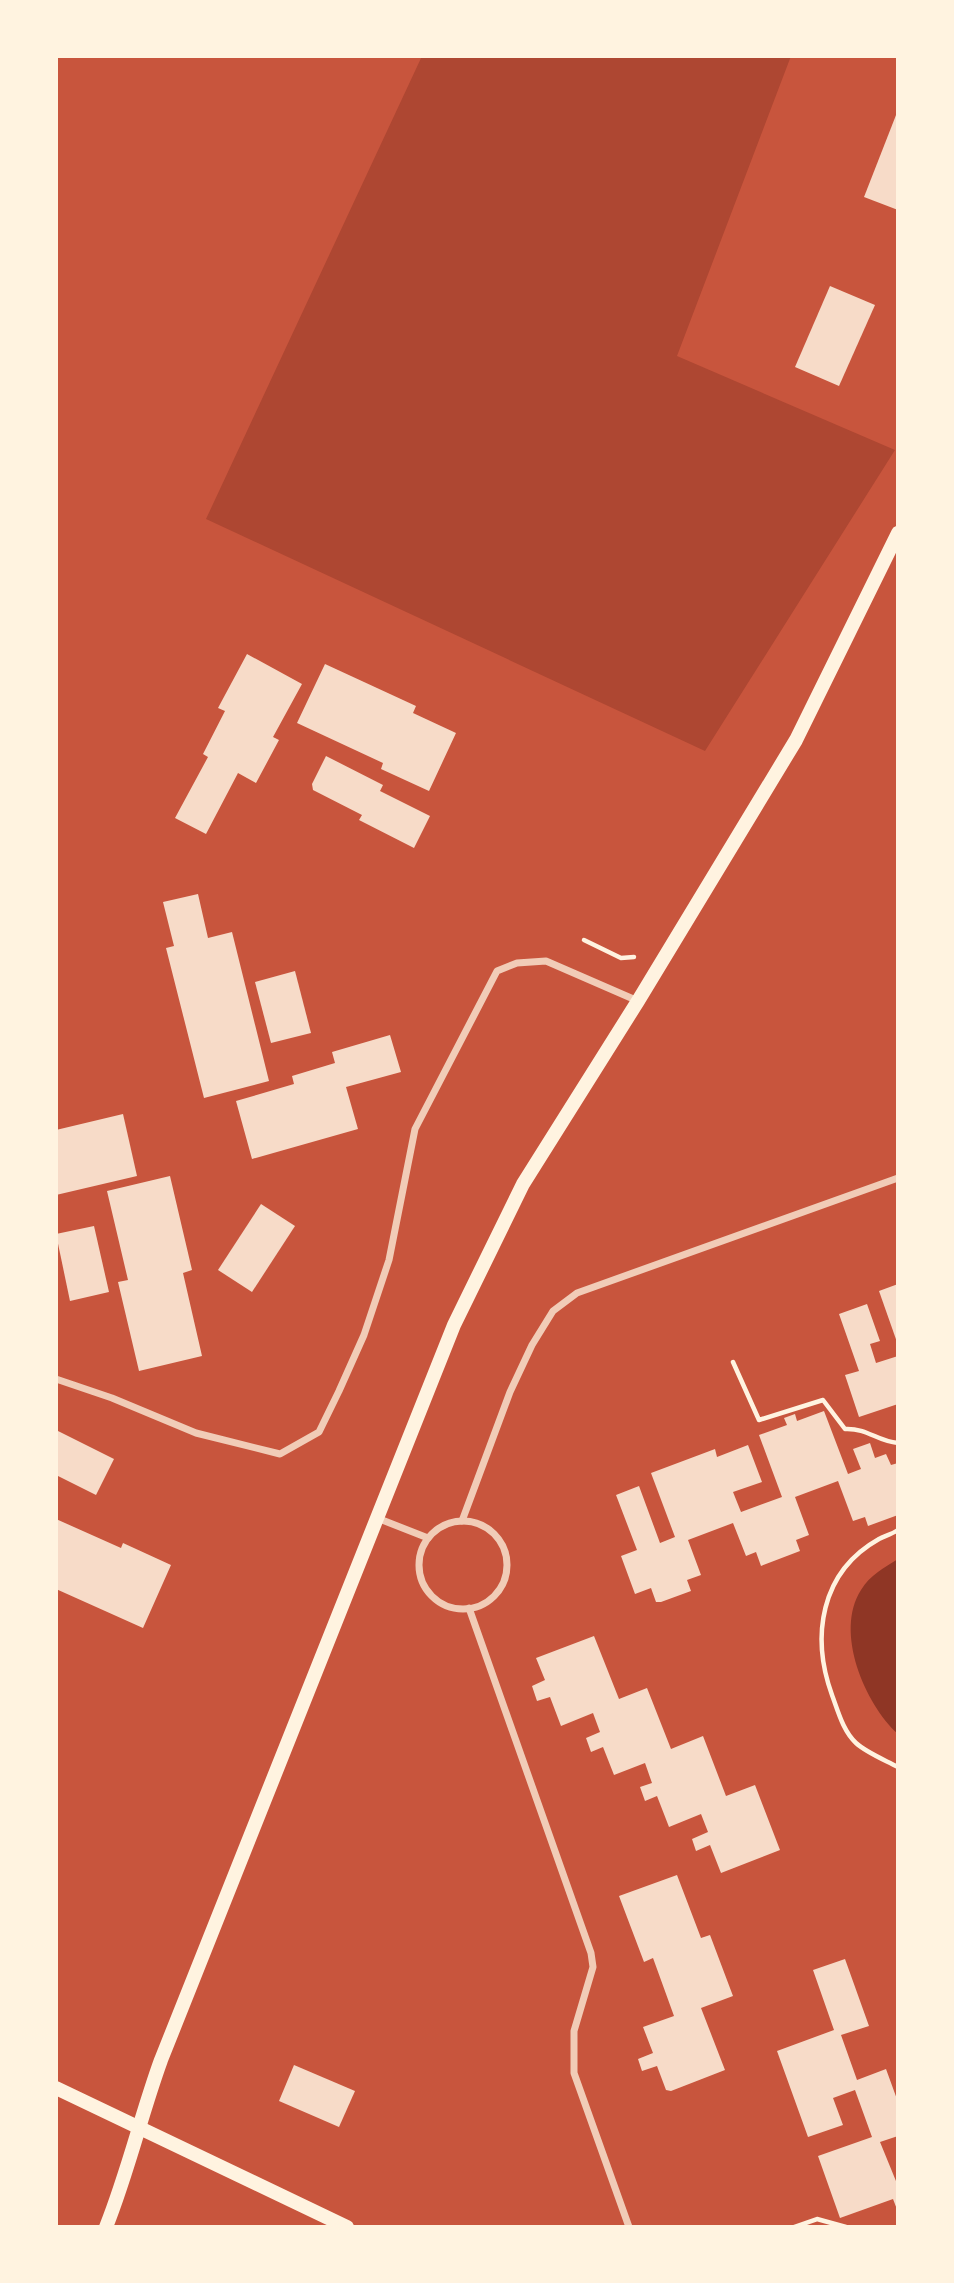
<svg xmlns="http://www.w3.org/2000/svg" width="954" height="2283" viewBox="0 0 954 2283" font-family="Manrope,sans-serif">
	<rect width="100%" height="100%" fill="#c8553d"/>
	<polygon fill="#ae4732" points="422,56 791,56 677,356 895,450 705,751 206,519"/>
	<path fill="#8f3625" d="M898 1559V1734C865 1704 834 1632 861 1590 870 1575 884 1568 898 1559Z"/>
	<g fill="#f7dbc8">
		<polygon points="898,110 898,210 864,197"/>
		<polygon points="830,286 875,305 839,386 795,367"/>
		<polygon points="247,654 302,684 273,737 279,740 256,783 238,773 206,834 175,818 208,757 203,754 225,711 218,708"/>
		<polygon points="325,664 416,706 413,713 456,733 429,791 381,769 383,763 297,723"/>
		<polygon points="326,756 383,785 380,791 430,816 414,848 359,820 362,815 313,790 312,784"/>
		<polygon points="198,894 208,938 232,932 269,1081 204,1098 166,948 174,946 163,902"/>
		<polygon points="295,971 311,1033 271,1043 255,982"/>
		<polygon points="390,1035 401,1072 346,1087 358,1129 252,1159 236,1101 294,1084 292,1076 335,1063 332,1052"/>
		<polygon points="123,1114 137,1176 56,1195 56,1130"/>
		<polygon points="170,1176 192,1270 183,1273 202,1356 139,1371 118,1282 128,1280 107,1191"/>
		<polygon points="261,1204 295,1226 252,1292 218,1270"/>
		<polygon points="94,1226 109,1292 70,1301 56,1234"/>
		<polygon points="898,1284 898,1345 879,1291"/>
		<polygon points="867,1304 880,1341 870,1344 876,1363 898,1356 898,1404 859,1417 845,1375 859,1371 839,1314"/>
		<polygon points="824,1411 848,1474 861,1469 853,1449 870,1443 875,1458 886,1454 891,1465 898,1463 898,1515 868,1526 865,1517 853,1521 838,1481 795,1497 809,1535 796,1540 800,1551 761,1566 756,1552 746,1556 733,1523 688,1540 701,1575 687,1580 691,1591 661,1602 656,1602 651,1588 635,1594 621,1556 637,1550 616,1495 639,1486 660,1543 675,1537 651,1473 715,1449 717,1457 748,1445 762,1482 733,1492 741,1512 782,1497 759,1435 787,1425 784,1418 795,1414 797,1421"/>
		<polygon points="56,1430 114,1459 96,1495 56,1475"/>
		<polygon points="56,1519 121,1548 123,1543 171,1565 143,1628 56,1589"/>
		<polygon points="594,1636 619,1699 647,1688 671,1749 703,1736 726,1796 755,1785 780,1850 721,1873 710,1845 696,1851 692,1839 708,1832 701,1814 669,1827 657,1796 645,1801 640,1787 652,1783 645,1763 614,1775 603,1747 591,1752 586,1738 600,1732 593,1713 561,1726 550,1697 537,1701 532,1686 545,1680 536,1658"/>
		<polygon points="677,1875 701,1938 710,1935 733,1996 701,2008 725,2070 671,2091 666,2090 657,2066 642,2071 638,2059 653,2053 643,2027 674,2016 653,1958 644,1962 619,1896"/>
		<polygon points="845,1959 869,2026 841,2035 857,2080 886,2069 898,2102 898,2136 880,2142 898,2186 898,2212 893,2199 840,2218 818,2156 872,2137 855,2090 833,2098 843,2125 808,2137 777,2051 834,2030 813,1970"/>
		<polygon points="294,2065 355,2091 339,2127 279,2101"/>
	</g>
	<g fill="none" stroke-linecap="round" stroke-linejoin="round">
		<g stroke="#fff3e0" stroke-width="4.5">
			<polyline points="584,940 621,958 634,957"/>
			<path d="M733 1362 759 1420 823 1400 845 1429C868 1428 876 1441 898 1443"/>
			<path d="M898 1530C892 1534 885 1536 879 1539 820 1572 811 1637 832 1695 838 1711 843 1731 856 1743 867 1753 885 1760 898 1767"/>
			<polyline points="794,2227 817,2219 846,2227"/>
		</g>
		<g stroke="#f1ccb7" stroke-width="7">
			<polyline points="56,1379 112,1398 196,1433 280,1454 319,1432 339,1391 364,1335 389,1260 415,1129 497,971 517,963 546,961 638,1001"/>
			<polyline points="377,1518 428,1538"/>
			<polyline points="462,1521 510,1392 532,1345 553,1311 577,1293 898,1178"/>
			<circle cx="463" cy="1565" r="44"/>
			<polyline points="469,1608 591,1953 593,1967 574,2031 574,2073 629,2227"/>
		</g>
		<g stroke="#fff3e0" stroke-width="14">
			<polyline points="56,2088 347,2227"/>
			<path d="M106 2227C128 2172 141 2115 161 2060L454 1325 523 1184 638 1001 796 740 898 533"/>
		</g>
	</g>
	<rect width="954" height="2283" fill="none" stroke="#fff3e0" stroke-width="116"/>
</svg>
